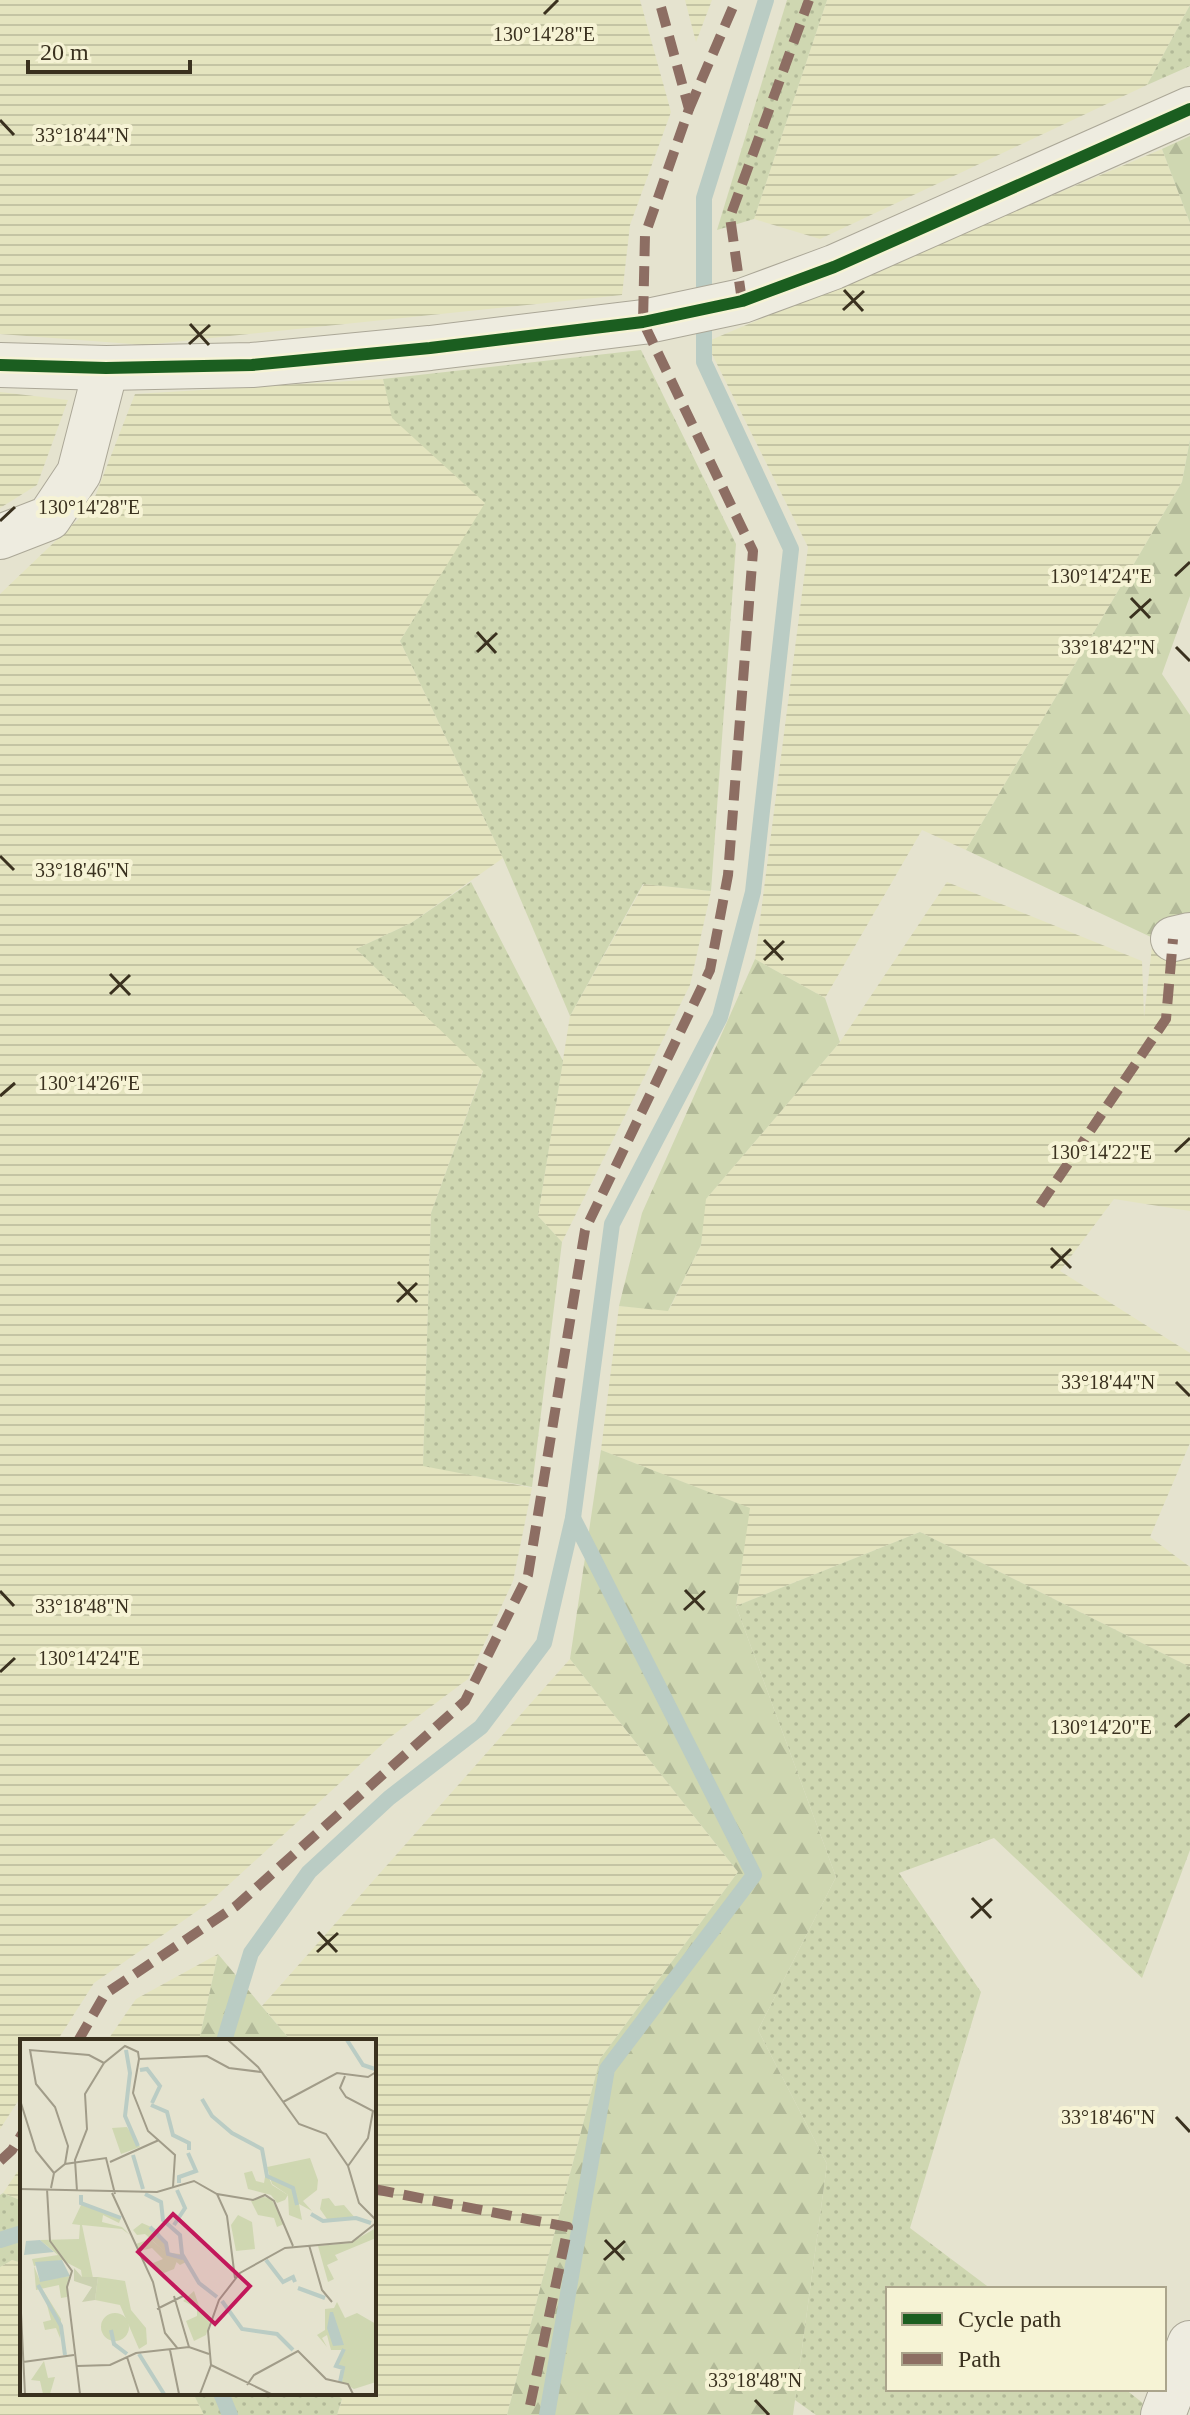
<svg xmlns="http://www.w3.org/2000/svg" width="1190" height="2415" viewBox="0 0 1190 2415" font-family="Georgia,serif">
	<defs>
		<pattern id="farmland-rules" width="6" height="5" patternUnits="userSpaceOnUse" patternTransform="scale(2)"><rect width="6" height="5" fill="#e4e4bf"/><path d="M0 2.5h6" fill="none" stroke="#c4c4a4"/></pattern>
		<pattern id="green-dots" width="8" height="8" patternUnits="userSpaceOnUse" patternTransform="scale(2)"><rect width="8" height="8" fill="#cfd7b1"/><path d="M2 2h.1M6 6h.1" fill="none" stroke="#b2b998" stroke-width="1.8" stroke-linecap="round"/></pattern>
		<pattern id="forest-firs" width="22" height="20" patternUnits="userSpaceOnUse" patternTransform="scale(2)"><rect width="22" height="20" fill="#cfd7b1"/><path d="M5 1l3.5 6h-7zM16 11l3.5 6h-7z" fill="#b2b998"/></pattern>
	</defs>
	<rect width="100%" height="100%" fill="#e5e3cf"/>
	<g fill="url(#farmland-rules)">
		<polygon points="0,0 640,0 671,112 630,225 622,295 145,345 0,334"/>
		<polygon points="685,0 712,0 696,42"/>
		<polygon points="827,0 1190,0 1190,5 1147,85 820,239 754,219"/>
		<polygon points="1162,149 1190,223 1190,440 1182,482 966,850 922,830 825,998 755,959 808,547 706,342"/>
		<polygon points="383,379 393,418 486,503 400,641 503,858 411,923 356,949 483,1070 431,1213 423,1465 532,1488 513,1581 468,1679 389,1738 210,1902 94,1983 57,2041 22,2041 22,2095 0,2129 0,594 91,507 135,394"/>
		<polygon points="0,392 68,400 37,485 0,508"/>
		<polygon points="947,882 1142,961 1144,1017 1153,938 1190,928 1190,1211 1114,1199 1060,1271 1190,1353 1190,1443 1150,1537 1190,1567 1190,1667 920,1532 736,1606 749,1508 601,1450 619,1306 669,1310 701,1245 705,1200 840,1042"/>
		<polygon points="644,884 711,891 690,985 562,1242 538,1216 570,1016"/>
		<polygon points="570,1659 738,1872 600,2059 507,2415 337,2415 342,2400 335,2393 374,2393 374,2041 291,2041 262,2006"/>
		<polygon points="218,1954 199,2041 107,2041 136,1999"/>
		<polygon points="22,2165 22,2201 3,2193"/>
		<polygon points="12,2260 22,2263 22,2393 193,2393 204,2415 0,2415 0,2267"/>
	</g>
	<g fill="url(#green-dots)">
		<polygon points="787,0 827,0 754,219 717,230"/>
		<polygon points="1190,5 1190,66 1147,85"/>
		<polygon points="641,350 736,544 711,891 643,884 570,1016 503,858 400,641 485,503 392,418 383,379"/>
		<polygon points="471,882 563,1061 538,1216 562,1242 532,1487 423,1466 431,1213 483,1071 356,949 411,923"/>
		<polygon points="920,1532 1190,1667 1190,1850 1142,1978 994,1838 899,1873 981,1992 910,2228 991,2289 888,2289 888,2389 1125,2389 1144,2404 1140,2415 816,2415 795,2400 827,2164 758,2030 836,1877 736,1606"/>
		<polygon points="3,2193 22,2201 22,2263 12,2260 0,2267 0,2195"/>
		<polygon points="193,2393 335,2393 342,2399 337,2415 204,2415"/>
	</g>
	<g fill="url(#forest-firs)">
		<polygon points="1190,136 1190,223 1162,149"/>
		<polygon points="1190,440 1190,596 1162,674 1190,715 1190,928 1153,938 966,850 1182,482"/>
		<polygon points="755,959 825,998 840,1042 706,1199 701,1245 668,1311 619,1306 642,1213"/>
		<polygon points="601,1450 750,1508 736,1606 836,1877 758,2030 827,2164 793,2415 507,2415 600,2059 738,1872 570,1659"/>
		<polygon points="218,1954 291,2041 199,2041"/>
	</g>
	<g fill="none" stroke-linecap="round" stroke-linejoin="round">
		<g stroke="#baccc4" stroke-width="16">
			<polyline points="224,2041 251,1953 309,1872 389,1798 481,1727 544,1643 573,1518 612,1224 720,1017 753,892 791,549 704,362 704,198 766,0"/>
			<polyline points="0,2240 19,2234 22,2235"/>
			<polyline points="221,2393 230,2415"/>
			<polyline points="547,2415 607,2069 754,1875 573,1518"/>
		</g>
		<g stroke="#aba797" stroke-width="46">
			<g id="minor">
				<polyline points="0,365 106,368 252,365 430,348 643,322 742,301 834,267 1190,109"/>
				<polyline points="0,537 49,518 79,473 106,368"/>
				<polyline points="1173,939 1190,935"/>
				<polyline points="1163,2415 1190,2343"/>
			</g>
		</g>
		<use href="#minor" stroke="#eeece0" stroke-width="44"/>
		<g stroke="#8d6e63" stroke-width="10" stroke-dasharray="20 10" stroke-linecap="butt">
			<polyline points="689,109 736,0"/>
			<polyline points="742,301 730,217 809,0"/>
			<polyline points="1040,1205 1166,1019 1173,939"/>
			<polyline points="78,2041 105,1994 236,1906 465,1701 528,1575 585,1230 710,970 728,875 753,551 643,322 645,235 689,109 659,0"/>
			<polyline points="0,2161 12,2150 22,2134"/>
			<polyline points="374,2189 568,2227 528,2415"/>
		</g>
		<g stroke="#f6f3d5" stroke-width="17">
			<polyline id="cycleway" points="0,365 106,368 252,365 430,348 643,322 742,301 834,267 1190,109"/>
		</g>
		<use href="#cycleway" stroke="#1b5e20" stroke-width="12"/>
	</g>
	<path fill="none" stroke="#3a311f" stroke-width="3" d="M544 14 558 0M0 120 14 135M844 290 863 311M843 310 864 291M190 324 209 345M189 344 210 325M0 521 15 507M1175 576 1190 562M1131 598 1150 618M1130 618 1151 599M477 632 496 653M1176 647 1190 661M477 652 497 633M0 856 14 870M764 940 783 960M764 960 784 941M110 974 130 995M110 994 130 975M0 1096 15 1083M1175 1152 1190 1138M1051 1248 1071 1268M1051 1268 1071 1249M398 1282 417 1302M397 1302 417 1283M1176 1382 1190 1396M685 1590 704 1610M0 1591 14 1606M684 1610 705 1591M0 1672 15 1658M1175 1727 1190 1714M972 1898 991 1918M971 1918 992 1899M318 1932 337 1952M317 1952 338 1933M1176 2117 1190 2132M605 2240 624 2260M604 2260 625 2241M755 2400 769 2415"/>
	<g transform="translate(20 2039)">
		<rect width="356" height="356" fill="#e5e3cf"/>
		<path d="M232 132 236 142 244 144 246 132 252 146 268 156 265 161 257 164 251 156 228 150 224 134ZM243 158 251 159 264 185 257 188 254 179 238 176 231 162ZM218 176 232 183 235 210 216 212 211 186ZM356 189V199L315 216 318 221 307 226 314 240 308 243 298 207 330 204ZM130 200 157 222 154 230 139 236 133 224 143 220 132 209 119 212 116 205ZM14 227 20 242 49 237 47 258 41 259 39 246 16 251ZM317 263 325 279 337 274 356 285V343L334 350 322 343 324 329 316 327 325 311H311L307 296 302 299 307 308 297 296 305 291V270L314 269ZM81 288a14 14 0 1 1 28 0a14 14 0 1 1-28 0Z" fill="#cfd7b1"/>
		<path d="M107 88 120 108 101 115 92 89ZM290 119 298 141 297 151 283 162 292 172 279 165 282 181 269 176 268 156 252 145 247 128ZM309 159 315 167 324 166 336 180H307L300 170 302 160ZM62 164 101 179 99 184 83 176 82 183 102 188 110 196 102 190 62 186 73 239 62 238 61 231 42 221 14 227 12 220 38 216 20 201 59 200 60 186 52 185ZM122 184 138 191 149 214 160 215 166 223 160 226 125 195 117 196 113 191ZM78 238 105 242 111 271 126 289 127 305 119 310 100 266 75 261ZM23 251 41 280 40 299 36 289 25 291 23 283 31 281ZM174 252 180 270 191 279 186 296 174 302 166 282 177 277V269L163 262ZM24 322 28 339 35 338 30 355H23L20 342 11 341Z" fill="#cfd7b1"/>
		<path d="M54 229 62 238H78L75 261 62 263 72 248 54 242Z" fill="#cbd1b0"/>
		<path d="M20 201 34 213 4 216 6 202ZM42 221 50 237 20 243 15 223ZM310 273H313L324 306 313 307 307 289Z" fill="#baccc4"/>
		<path fill="none" stroke="#baccc4" stroke-width="4" d="M327 1 343 26 355 30M106 11 110 34 105 77 118 107M120 31 127 30 140 47 132 64M182 60 192 77 212 94 242 110 247 137 273 149 277 166M131 66 147 73 153 96 169 104V111M113 116 123 150M159 144V138L176 132 168 114M125 155 141 163 143 181 160 196 162 215 179 244 197 258M61 156V164L101 179M291 175 303 182 336 179 351 184M154 186 165 169 157 151M130 188 146 204 148 215 163 219M246 221 263 243 273 238 275 243M18 246 41 287 45 316M278 249 305 259M202 262 222 290 257 295 273 311M91 291 94 305 107 315M119 315 144 355M320 343 323 329 316 327 324 310"/>
		<path fill="none" stroke="#a19c89" stroke-width="2" d="M208 1 238 28 279 85 306 95 328 127 339 164 356 181M119 20 113 54 128 92 155 116 153 148M325 37 320 49 326 58 353 72 348 99 328 127M0 61 16 112 34 134M263 63 317 34 348 38 356 33M90 123 139 101M45 125 48 107 35 68 16 45 10 11 69 16 84 24M31 149 34 134 45 125 86 119 95 155M0 150 137 153 174 142 197 155 233 161 245 156 254 162 273 207M27 150 30 202 52 232 47 248 60 355M57 152 55 121 67 90 65 55 84 24 105 7 118 13 119 20 187 17 209 29 241 33M92 154 133 243 145 294 158 310M197 155 207 177 215 239M289 206 302 251 312 263M0 254 5 355M154 257 169 308M137 270 165 256M150 311 159 355M107 318 119 355M3 323 54 316M191 326 251 355M57 327 90 326 116 314 169 308 189 315M227 346 234 336 278 312 306 340 328 345 333 355M180 355 191 326 188 292 199 261 220 234 265 209 332 203 356 184"/>
		<path fill="#c2185b" fill-opacity="0.15" stroke="#c2185b" stroke-width="4" d="M153 175 230 247 195 285 118 213Z"/>
		<rect width="356" height="356" fill="none" stroke="#3a311f" stroke-width="4"/>
	</g>
	<g font-size="20" text-anchor="middle" fill="#3a311f" stroke="#f6f3d5" stroke-width="8" stroke-linejoin="round" paint-order="stroke">
		<text x="544" y="41">130°14'28"E</text>
		<text x="82" y="142">33°18'44"N</text>
		<text x="89" y="514">130°14'28"E</text>
		<text x="1101" y="583">130°14'24"E</text>
		<text x="1108" y="654">33°18'42"N</text>
		<text x="82" y="877">33°18'46"N</text>
		<text x="89" y="1090">130°14'26"E</text>
		<text x="1101" y="1159">130°14'22"E</text>
		<text x="1108" y="1389">33°18'44"N</text>
		<text x="82" y="1613">33°18'48"N</text>
		<text x="89" y="1665">130°14'24"E</text>
		<text x="1101" y="1734">130°14'20"E</text>
		<text x="1108" y="2124">33°18'46"N</text>
		<text x="755" y="2387">33°18'48"N</text>
	</g>
	<rect x="886" y="2287" width="280" height="104" fill="#f6f3d5" stroke="#aba58c" stroke-width="2"/>
	<rect x="902" y="2313" width="40" height="12" fill="#1b5e20" stroke="#aba58c" stroke-width="2"/>
	<text x="958" y="2327" font-size="24" fill="#3a311f">Cycle path</text>
	<rect x="902" y="2353" width="40" height="12" fill="#8d6e63" stroke="#aba58c" stroke-width="2"/>
	<text x="958" y="2367" font-size="24" fill="#3a311f">Path</text>
	<path d="M28 60v12h162v-12" fill="none" stroke="#3a311f" stroke-width="4"/>
	<text x="40" y="60" font-size="24" fill="#3a311f" stroke="#f6f3d5" stroke-width="6" paint-order="stroke">20 m</text>
</svg>
